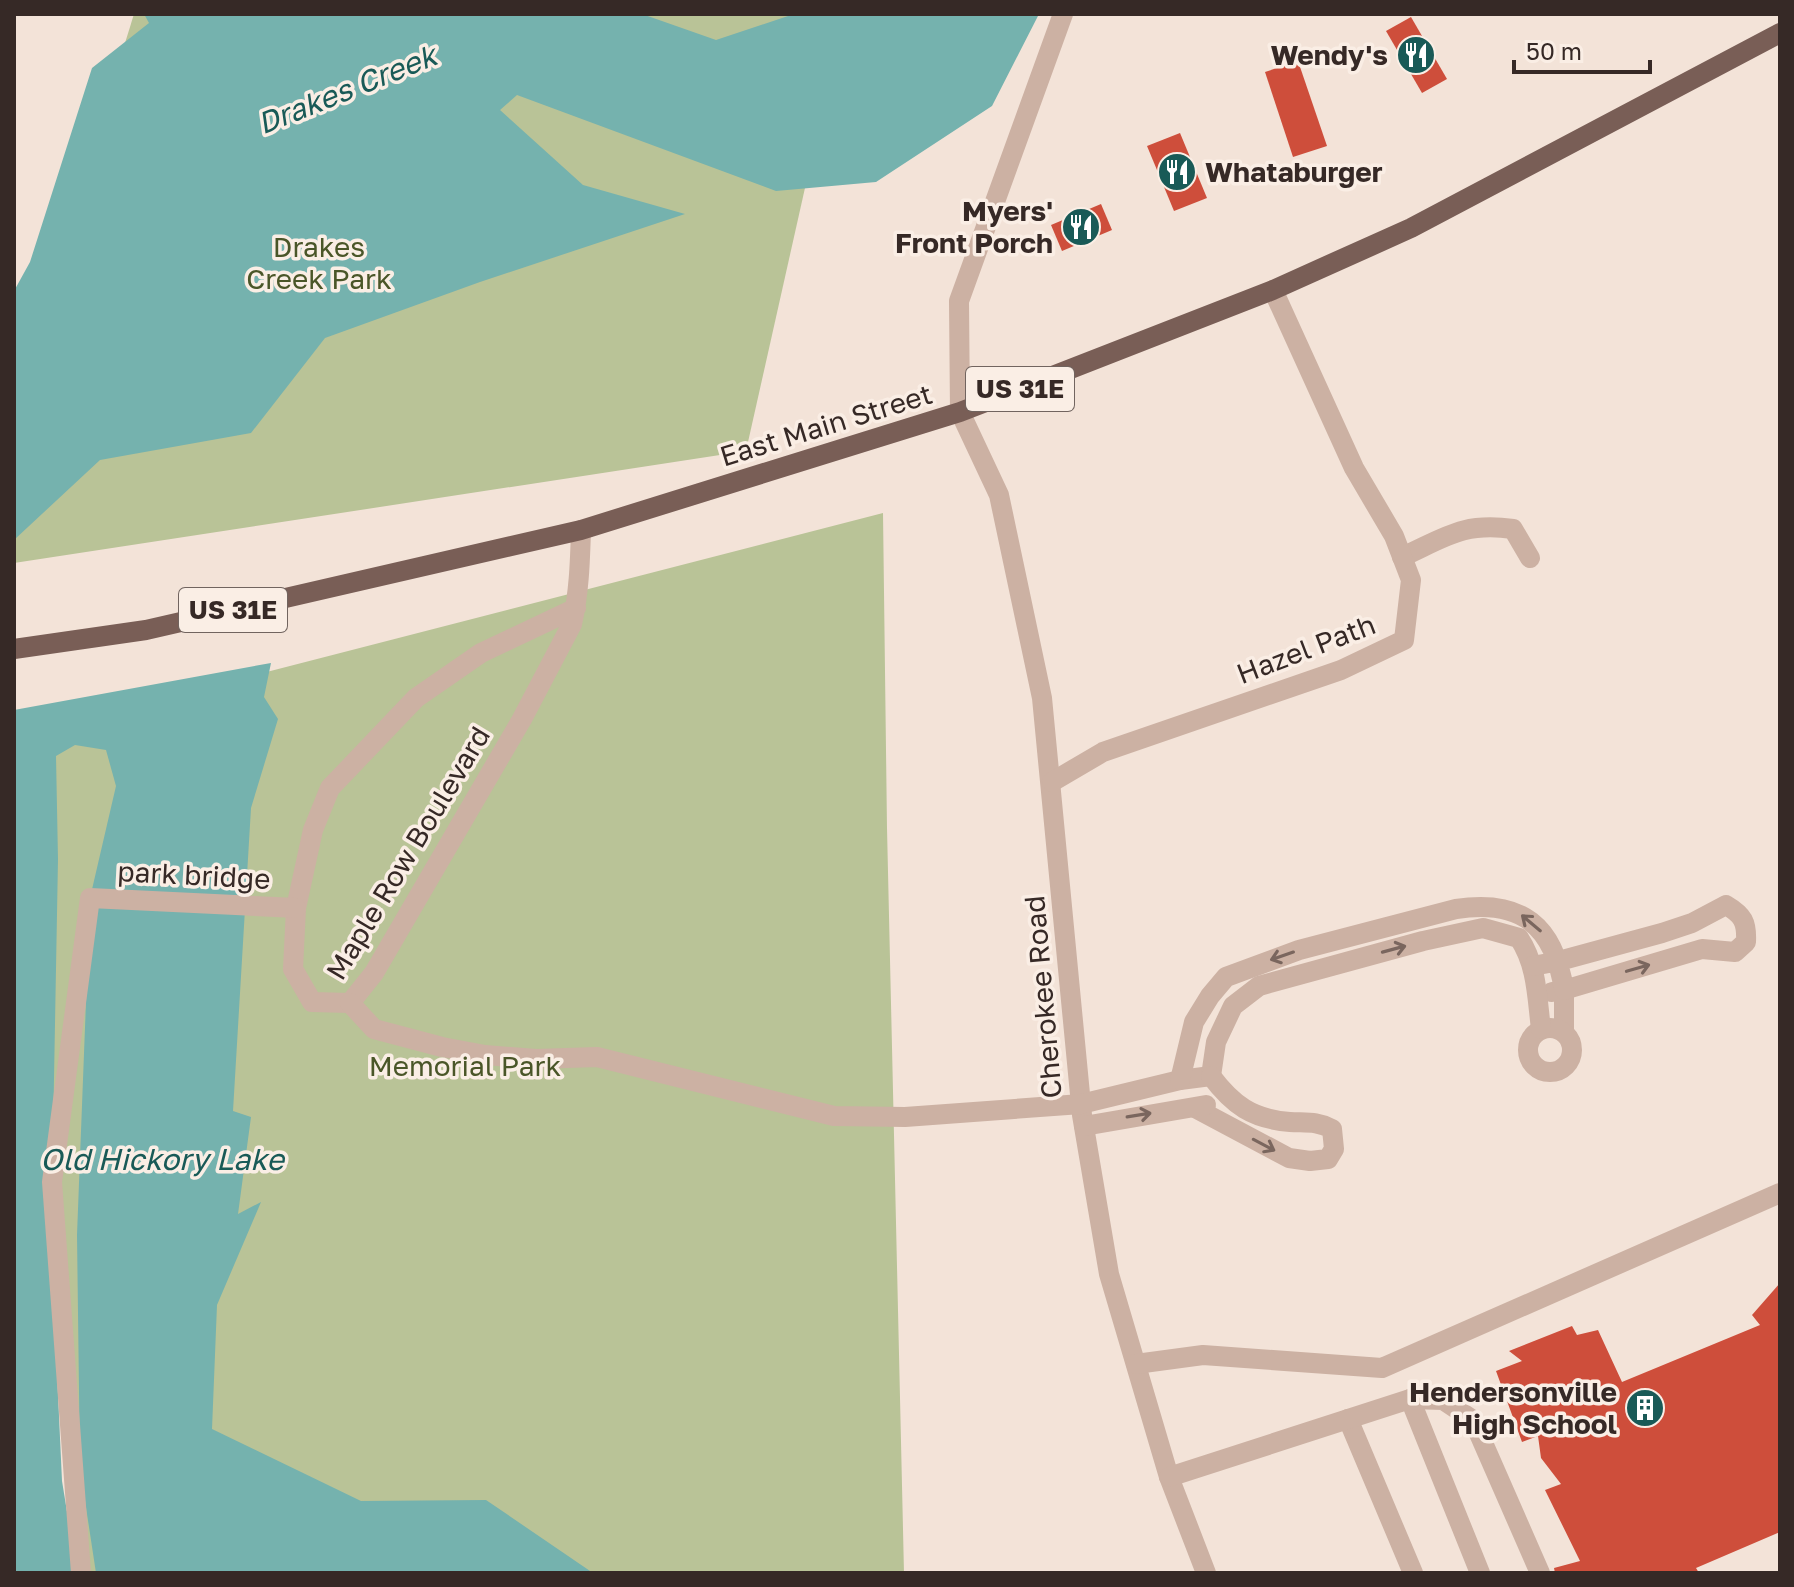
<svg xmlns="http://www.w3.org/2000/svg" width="1794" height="1587" viewBox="0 0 1794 1587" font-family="'Golos Text',sans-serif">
	<rect width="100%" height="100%" fill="#f3e3d8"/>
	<g fill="#b9c397">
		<polygon points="134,14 844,14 746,451 14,563 14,402"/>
		<polygon points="883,513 887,828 904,1573 79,1573 14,737"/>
	</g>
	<g fill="#75b2ae">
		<polygon points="144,14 642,14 716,40 794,14 1039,14 992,106 876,182 776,191 517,95 500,110 583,185 685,214 480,282 325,338 251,433 100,460 14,540 14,291 30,262 92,68 149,23"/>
		<polygon points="271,663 264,697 278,719 251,808 233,1111 251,1117 238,1214 261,1202 217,1305 212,1429 361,1501 486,1500 593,1573 96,1573 80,1468 77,1235 90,898 116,786 106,750 75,745 56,756 58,859 51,1243 62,1481 77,1573 14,1573 14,710"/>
	</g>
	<g fill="#ce4e3b">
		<polygon points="1411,17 1447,79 1422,93 1386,31"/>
		<polygon points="1298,61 1327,146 1293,157 1265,72"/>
		<polygon points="1180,133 1207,198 1174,211 1147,146"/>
		<polygon points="1101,204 1112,230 1062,251 1051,225"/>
		<polygon points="1780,1283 1780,1532 1696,1568 1699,1573 1555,1573 1554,1568 1580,1561 1545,1490 1561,1484 1541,1458 1538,1436 1522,1442 1496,1371 1522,1361 1509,1351 1572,1326 1577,1335 1598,1330 1622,1382 1760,1325 1752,1315"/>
	</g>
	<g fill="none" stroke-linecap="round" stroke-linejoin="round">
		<g stroke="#ccb1a3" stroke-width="20">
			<polyline points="1063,14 959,301 960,412 999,495 1042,698 1082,1115 1109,1274 1169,1477 1206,1573"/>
			<path d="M1402 557C1446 537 1463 522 1513 529L1530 558"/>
			<path d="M576 608 481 653 416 698 330 788 313 830 296 908 293 969 312 1002 350 1003 374 973 522 719 572 624C579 593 580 563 581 530"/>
			<polyline points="1052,782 1103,752 1341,670 1404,640 1411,580 1394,536 1354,468 1273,290"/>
			<polyline points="1552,992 1564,990 1564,1031"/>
			<polyline points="350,1003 374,1029 442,1047 485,1055 536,1059 597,1057 834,1116 905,1117 1081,1104 1180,1080 1211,1076"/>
			<circle cx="1550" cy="1050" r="22"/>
			<path d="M1211 1076 1216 1042 1233 1006 1259 986 1423 941 1483 928 1519 938C1537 965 1537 997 1541 1029"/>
			<path d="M1180 1080 1194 1022 1210 996 1226 977 1299 950 1456 909C1522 899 1554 926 1564 990L1702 949 1735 952 1746 942C1747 922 1743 915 1726 905L1692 923 1662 933 1559 961 1533 966"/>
			<path d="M1195 1108 1289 1158 1310 1161 1328 1159 1334 1149 1332 1129C1317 1121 1306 1123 1290 1122 1252 1119 1233 1105 1211 1076"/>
			<polyline points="1084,1126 1206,1105"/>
			<polyline points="1136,1364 1203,1355 1382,1368 1780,1193"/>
			<polyline points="1410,1399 1480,1573"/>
			<polyline points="1348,1419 1413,1573"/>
			<polyline points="1169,1477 1410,1399 1443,1400 1473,1420 1540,1573"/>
			<polyline points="81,1573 52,1182 90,898 296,908"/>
		</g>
		<polyline stroke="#795e56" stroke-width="20" points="14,649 146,630 581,530 960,412 1273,290 1411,228 1780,33"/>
	</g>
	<defs><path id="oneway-shaft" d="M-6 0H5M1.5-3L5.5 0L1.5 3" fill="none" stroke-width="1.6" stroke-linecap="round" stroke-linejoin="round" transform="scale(2)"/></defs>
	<g stroke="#7a665e">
		<use href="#oneway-shaft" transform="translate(1531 923) rotate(-140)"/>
		<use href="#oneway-shaft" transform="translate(1394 949) rotate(-15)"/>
		<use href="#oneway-shaft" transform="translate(1282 956) rotate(161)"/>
		<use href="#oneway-shaft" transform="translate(1638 968) rotate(-16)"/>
		<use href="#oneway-shaft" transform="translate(1139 1115) rotate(-9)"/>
		<use href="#oneway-shaft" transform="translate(1264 1145) rotate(28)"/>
	</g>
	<defs>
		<g id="restaurant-disc" transform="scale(2)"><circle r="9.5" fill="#195a57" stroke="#faeee5"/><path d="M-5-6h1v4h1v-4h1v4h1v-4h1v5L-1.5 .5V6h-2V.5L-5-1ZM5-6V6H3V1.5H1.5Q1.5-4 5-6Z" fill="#fff"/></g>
		<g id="building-disc" transform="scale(2)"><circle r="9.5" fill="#195a57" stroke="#faeee5"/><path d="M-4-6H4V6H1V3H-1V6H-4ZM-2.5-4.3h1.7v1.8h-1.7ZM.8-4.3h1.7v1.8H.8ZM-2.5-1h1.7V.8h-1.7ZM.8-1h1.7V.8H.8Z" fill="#fff"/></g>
	</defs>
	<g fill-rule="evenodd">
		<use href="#restaurant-disc" x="1416" y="55"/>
		<use href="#restaurant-disc" x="1177" y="172"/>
		<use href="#restaurant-disc" x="1081" y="227"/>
		<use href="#building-disc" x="1645" y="1408"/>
	</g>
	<g text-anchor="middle" stroke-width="7" stroke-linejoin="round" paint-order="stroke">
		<g fill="#faeee5" stroke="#71645f" stroke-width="2">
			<rect x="966" y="367" width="108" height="44" rx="6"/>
			<rect x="179" y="588" width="108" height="44" rx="6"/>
		</g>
		<g font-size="26" font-weight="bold" fill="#362926">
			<text x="1020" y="398">US 31E</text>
			<text x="233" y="619">US 31E</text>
		</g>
		<g font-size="28" font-weight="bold" fill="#362926" stroke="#faeee5" text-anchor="end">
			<text x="1388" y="65">Wendy's</text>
			<text x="1205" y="182" text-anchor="start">Whataburger</text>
			<text x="1053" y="221">Myers'<tspan x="1053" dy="32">Front Porch</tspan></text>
			<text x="1617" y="1402">Hendersonville<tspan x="1617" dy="32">High School</tspan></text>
		</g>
		<g font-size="28" fill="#4a5628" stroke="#faeee5">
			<text x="319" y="257">Drakes<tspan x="319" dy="32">Creek Park</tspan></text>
			<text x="465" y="1076">Memorial Park</text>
		</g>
		<g font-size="28" fill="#362926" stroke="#faeee5">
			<text transform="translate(826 425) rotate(-17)" y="10">East Main Street</text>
			<text transform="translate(1306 649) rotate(-21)" y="10">Hazel Path</text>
			<text transform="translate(408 853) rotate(-59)" y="10">Maple Row Boulevard</text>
			<text transform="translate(194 875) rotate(3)" y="10">park bridge</text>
			<text transform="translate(1043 997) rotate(-95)" y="10">Cherokee Road</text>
		</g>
		<g font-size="30" font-style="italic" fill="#195a57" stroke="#faeee5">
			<text transform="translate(347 90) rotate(-22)" y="10">Drakes Creek</text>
			<text x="162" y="1170">Old Hickory Lake</text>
		</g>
	</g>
	<rect width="1794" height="1587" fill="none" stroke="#362926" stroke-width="32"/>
	<path d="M1514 60v12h136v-12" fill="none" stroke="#362926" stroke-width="4"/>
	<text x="1526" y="60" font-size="24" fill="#362926" stroke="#faeee5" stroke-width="6" paint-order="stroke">50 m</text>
</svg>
